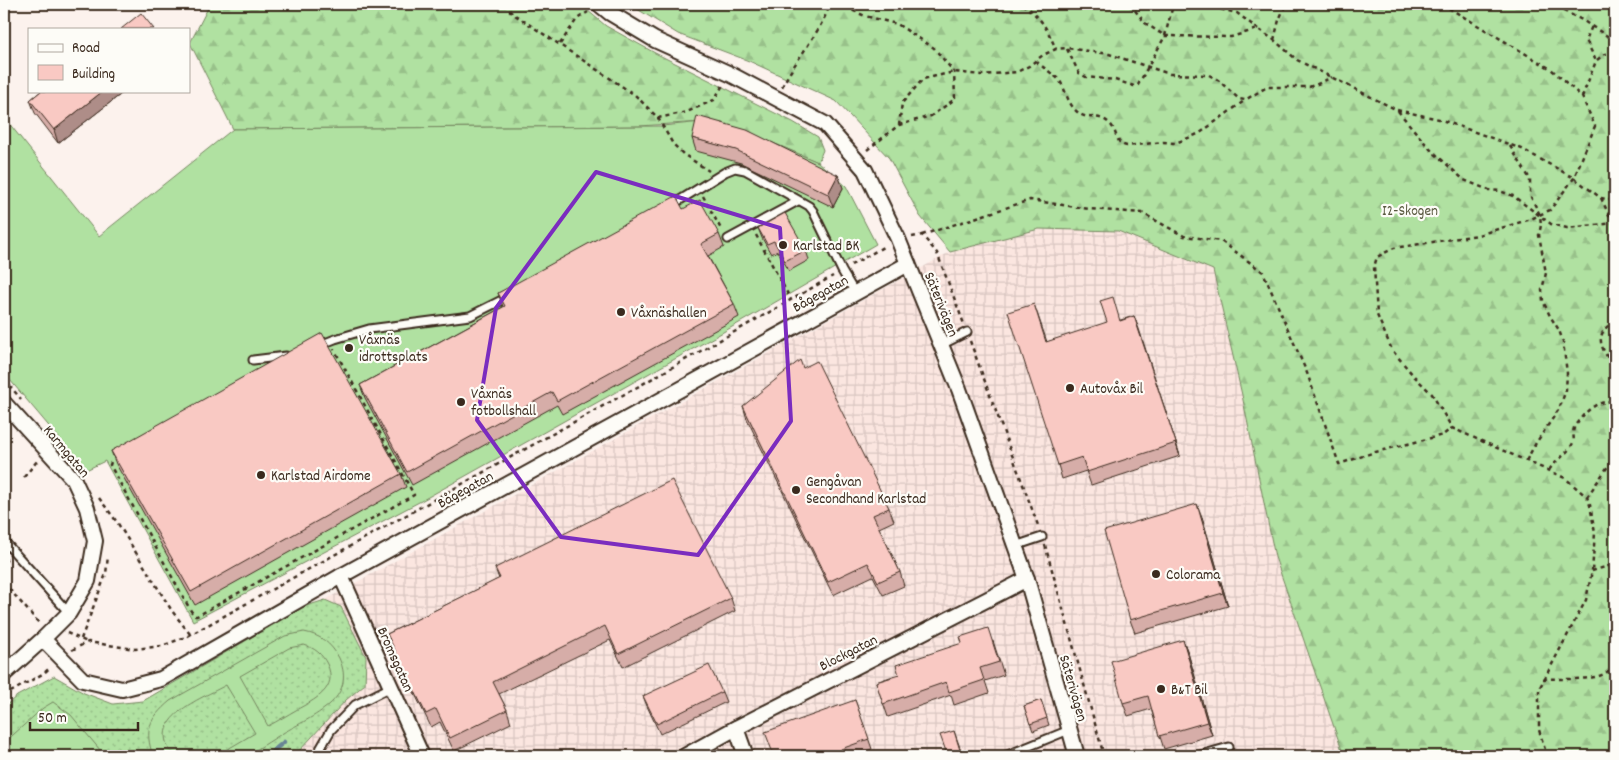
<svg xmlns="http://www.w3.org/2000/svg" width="1619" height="760" viewBox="0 0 1619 760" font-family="Dekko,sans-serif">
	<defs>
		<pattern id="industrial-grid" width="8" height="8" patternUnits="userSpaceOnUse" patternTransform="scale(1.25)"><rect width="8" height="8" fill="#fbe6e0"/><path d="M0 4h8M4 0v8" fill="none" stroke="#d8c5c0"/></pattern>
		<pattern id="grass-dots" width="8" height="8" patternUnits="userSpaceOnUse" patternTransform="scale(1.25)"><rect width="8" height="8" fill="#b0e1a1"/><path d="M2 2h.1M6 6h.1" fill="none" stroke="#98c18a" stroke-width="1.8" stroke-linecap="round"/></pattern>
		<pattern id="forest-firs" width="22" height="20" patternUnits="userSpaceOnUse" patternTransform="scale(1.25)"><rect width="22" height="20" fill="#b0e1a1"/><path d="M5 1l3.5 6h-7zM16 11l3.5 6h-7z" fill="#98c18a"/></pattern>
	</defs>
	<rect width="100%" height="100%" fill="#fcf2ed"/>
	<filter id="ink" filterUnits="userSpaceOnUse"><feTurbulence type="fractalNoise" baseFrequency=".02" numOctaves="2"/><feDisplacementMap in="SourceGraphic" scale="10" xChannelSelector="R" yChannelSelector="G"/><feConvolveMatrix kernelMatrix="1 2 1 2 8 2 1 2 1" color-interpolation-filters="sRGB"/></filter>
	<g filter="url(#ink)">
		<polygon fill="url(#industrial-grid)" points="1039,229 1118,231 1213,270 1242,395 1275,557 1344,756 292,756 300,750 346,700 365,683 366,657 341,607 325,600 950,252"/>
		<polygon fill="url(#grass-dots)" stroke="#768660" points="325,600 341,607 366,657 365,684 346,700 300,750 292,756 4,756 4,707 17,696 54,676 84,693 113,704 143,701 303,607"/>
		<g fill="url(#forest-firs)" stroke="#768660">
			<polygon points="210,4 580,4 606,26 655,53 793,122 818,137 823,150 818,162 754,135 702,122 639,126 233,129 190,43"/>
			<polygon points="629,4 1615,4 1615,756 1344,756 1275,557 1242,395 1213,270 1118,231 1039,229 950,252 920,216 889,158 836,101 749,61 678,34"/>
		</g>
		<g fill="#b0e1a1" stroke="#768660" fill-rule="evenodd">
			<polygon points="4,117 99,236 233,129 662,126 702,122 754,135 818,162 846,186 876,244 741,322 421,501 193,621 105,461 86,470 4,373"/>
			<path d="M304 632C320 635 331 643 339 658 358 700 312 716 283 733 273 739 253 753 243 756 235 758 224 756 216 756L255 733 226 685C201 699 143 719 174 756H153C144 730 149 719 170 701L285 636ZM304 645C315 648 322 654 327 664 339 689 314 700 296 710 287 715 278 721 268 726L240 676 289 648Z"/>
			<polygon points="53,702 71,715 105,756 4,756 4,743 43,708"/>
		</g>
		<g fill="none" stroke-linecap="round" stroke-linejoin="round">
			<polyline stroke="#678495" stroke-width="4.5" points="267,756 284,742"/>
			<g stroke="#3b2a1e" stroke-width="11">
				<g id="service">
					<polyline points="672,205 725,172 735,168 745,170 809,206 813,211 842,271 855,293"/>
					<polyline points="728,239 798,201"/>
					<polyline points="320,345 335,339 369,329 470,316 508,297"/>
					<polyline points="941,345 967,332"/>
					<polyline points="253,360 286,356"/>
					<polyline points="4,541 69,613"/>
					<polyline points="1015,546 1042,537"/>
					<polyline points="316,756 331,730 355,705 391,687"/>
					<polyline points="1005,756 1069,730"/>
					<polyline points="1197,756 1229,747"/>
				</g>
			</g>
			<g stroke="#3b2a1e" stroke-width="18">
				<g id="minor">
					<polyline points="599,4 610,13 655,40 730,74 825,124 865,170 898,239 959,389 1027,579 1077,756"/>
					<polyline points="4,403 74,480 87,508 95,541 88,581 69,613 43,639 4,674"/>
					<polyline points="341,576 422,756"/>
					<polyline points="43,639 83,680 122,689 161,679 341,576 908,264"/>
					<polyline points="736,728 746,756"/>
					<polyline points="685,756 736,728 1027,579"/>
				</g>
			</g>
			<g stroke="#3b2a1e" stroke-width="2.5" stroke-dasharray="4 4" stroke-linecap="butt">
				<polyline points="504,4 512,13 635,95 658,118 687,112 714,100 723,85"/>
				<polyline points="838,4 865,16 897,24 934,48 954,72 955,99 931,116 899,125"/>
				<path d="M1022 4C1042 18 1046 27 1056 49"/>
				<polyline points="1130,4 1145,23 1165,36 1231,37 1258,29 1274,40 1297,60 1397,110 1439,119 1522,149 1574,178 1601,198 1615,201"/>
				<polyline points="1165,4 1210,7 1237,13 1258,29"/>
				<polyline points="1442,4 1551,69 1582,97 1595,126 1574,178 1550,210 1531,219 1478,235 1394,248 1377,257 1374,267 1377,315 1392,350 1413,375 1432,394 1452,428 1565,478 1587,497 1590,505 1595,533 1592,571 1586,600 1539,689 1539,730 1547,756"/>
				<polyline points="1549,4 1582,20 1615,41"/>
				<polyline points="1274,40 1279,20 1286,4"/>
				<polyline points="560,44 577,19 588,12"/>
				<polyline points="1067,49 1079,73 1086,77 1115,80 1134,86 1138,85 1165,36 1173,5"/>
				<polyline points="1597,60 1605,54 1615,53"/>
				<path d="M1036 61C1042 67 1056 76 1060 81 1067 93 1068 106 1080 114 1089 120 1100 114 1109 123 1118 130 1114 144 1127 146L1163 142 1175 143 1186 139 1200 133 1244 101"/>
				<path d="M782 87C796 58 820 34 830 4"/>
				<polyline points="1582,97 1596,61 1586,40 1592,26"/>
				<polyline points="1398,111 1430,149 1464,180 1489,190 1500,191 1513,196 1551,224 1567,228 1615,223"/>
				<polyline points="658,118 673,144 683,154 709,171"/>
				<polyline points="1510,146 1530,179 1530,195 1540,215 1541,225 1539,235 1546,273 1542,290 1543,301 1550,316 1559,330 1563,342 1567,373 1566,390 1559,409 1536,443 1526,461"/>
				<polyline points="867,150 899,125 902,103 923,79 954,72 981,75 1017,72 1029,66 1043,55 1056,49 1067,48 1109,54 1170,74 1209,75 1218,80 1239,99 1245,100 1267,87 1309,87 1320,83 1332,77"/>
				<polyline points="703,196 722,231"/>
				<polyline points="1601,198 1610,217 1615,222"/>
				<polyline points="756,235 791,300"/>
				<polyline points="922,235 1030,200 1089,209 1142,213 1184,236 1221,241 1263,272 1307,373 1339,464 1372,453 1443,435 1452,428"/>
				<polyline points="912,237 922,235 937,253 964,324"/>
				<polyline points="851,265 885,246"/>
				<path d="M1615 321C1591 335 1602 350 1615 368"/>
				<polyline points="970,341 1039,528"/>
				<polyline points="4,379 21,399"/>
				<polyline points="117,457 111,462 110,465 191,611 195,616 197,616 414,495 334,349"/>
				<path d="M1549 470C1556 460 1567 455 1573 443 1575 439 1572 433 1574 428 1575 424 1579 421 1581 418 1591 406 1600 401 1615 401"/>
				<polyline points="24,477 38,460"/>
				<polyline points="1587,497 1615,456"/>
				<polyline points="99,498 117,522 172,611 190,634"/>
				<polyline points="1045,545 1104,756"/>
				<polyline points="1592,571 1615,564"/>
				<polyline points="4,583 39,623"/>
				<polyline points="67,633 87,642"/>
				<polyline points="81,639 106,574 108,556"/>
				<polyline points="72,650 88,642 135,649 162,646 188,636 639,386 833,276"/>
				<path d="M1543 679C1560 678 1595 682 1607 672 1611 669 1613 663 1615 658"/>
				<polyline points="4,697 9,693 44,673 51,667"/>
			</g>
			<use href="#service" stroke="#fdfcf7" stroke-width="7"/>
			<use href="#minor" stroke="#fdfcf7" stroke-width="14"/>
		</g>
		<g fill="#d6ada8" stroke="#3b2a1e">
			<polygon points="41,91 125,91 58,143 35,113 30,100"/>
			<polygon points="692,138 838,175 843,188 833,207 741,163 696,151"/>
			<polygon points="683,209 719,234 724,247 708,256 734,304 739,317 562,414 557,405 412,485 365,398 360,385 503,307 498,293"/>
			<polygon points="758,228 806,250 809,260 789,271 778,251 771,254 762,238"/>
			<polygon points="1034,304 1047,342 1134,316 1180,456 1091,485 1086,471 1062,479 1058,465"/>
			<polygon points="803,368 889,508 894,521 879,528 900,572 904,586 883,595 873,576 833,595 747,419 743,406"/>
			<polygon points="111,451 401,474 406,487 195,605 116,464"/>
			<polygon points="1202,517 1228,606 1135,633 1130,620"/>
			<polygon points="495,568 731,598 735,611 623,667 610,640 499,694 507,710 511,723 454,751 440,722 431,727 392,647 387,634 499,579"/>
			<polygon points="1183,640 1188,653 1212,735 1164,749 1151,709 1128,716 1123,703"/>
			<polygon points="993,641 1004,675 985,681 989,693 954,705 951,695 888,717 876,682"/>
			<polygon points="722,692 726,702 660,734 647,706 643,696"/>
			<polygon points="855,700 872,749 853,756 774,756"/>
			<polygon points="1041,700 1049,725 1033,731 1024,706"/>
			<polygon points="954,731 963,756 947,756 947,754"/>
		</g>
		<g fill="#ae8d88" stroke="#3b2a1e">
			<polygon points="103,91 125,91 58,143 54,130"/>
			<polygon points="838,175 843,188 833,207 828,194"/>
			<polygon points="1134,316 1139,329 1180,456 1176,443"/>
			<polygon points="1197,504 1202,517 1228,606 1223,593"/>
			<polygon points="6,558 7,561 4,564 4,559"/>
			<polygon points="1183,640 1188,653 1212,735 1207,722"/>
		</g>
		<g fill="#f9c9c3" stroke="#3b2a1e">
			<polygon points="141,13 154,29 121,29"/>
			<polygon points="41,91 103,91 54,130 30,100"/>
			<polygon points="697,116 747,130 838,175 828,194 736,150 692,138"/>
			<polygon points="676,196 683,209 700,200 719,234 701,244 734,304 557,401 552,392 407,472 360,385 505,306 498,293"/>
			<polygon points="785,213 806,250 785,261 774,241 767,244 758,228"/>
			<polygon points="1113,297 1120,321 1134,316 1176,443 1087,472 1082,457 1058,465 1008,312 1034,304 1046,342 1107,322 1100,301"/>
			<polygon points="322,333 401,474 191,592 111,451"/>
			<polygon points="800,360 803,368 817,361 889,508 873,515 900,572 878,582 868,563 828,582 743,406"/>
			<polygon points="672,480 731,598 618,654 605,626 493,682 507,710 450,738 436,709 426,714 387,634 500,578 495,568"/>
			<polygon points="1197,504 1223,593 1130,620 1104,531"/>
			<polygon points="988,628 999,662 980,668 984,680 949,692 946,682 883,704 876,682 899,675 896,665 962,643 960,637"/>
			<polygon points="1183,640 1207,722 1159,736 1148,696 1123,703 1111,661"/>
			<polygon points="709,665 722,692 657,724 643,696"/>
			<polygon points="855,700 869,739 841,749 843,756 774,756 765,732"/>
			<polygon points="1041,700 1047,718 1030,724 1024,706"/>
			<polygon points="954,731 960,750 947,754 940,735"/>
		</g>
	</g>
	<path fill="none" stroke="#7b2cbf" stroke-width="4" stroke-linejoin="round" d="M596 172 780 228 791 421 698 555 561 537 477 420 496 308Z"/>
	<g fill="#3b2a1e" stroke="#fdfcf7" stroke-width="2">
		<circle cx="783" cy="245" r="5"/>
		<circle cx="621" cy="312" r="5"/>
		<circle cx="349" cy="348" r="5"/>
		<circle cx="1070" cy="388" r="5"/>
		<circle cx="461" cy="402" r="5"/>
		<circle cx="261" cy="475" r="5"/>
		<circle cx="796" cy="490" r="5"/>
		<circle cx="1156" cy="574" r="5"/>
		<circle cx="1161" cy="689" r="5"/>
	</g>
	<g text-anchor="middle" stroke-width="4.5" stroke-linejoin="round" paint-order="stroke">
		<g font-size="15" fill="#58583f" stroke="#fdfcf7">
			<text x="1410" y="215">I2-Skogen</text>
		</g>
		<g font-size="15" fill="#3b2a1e" stroke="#fdfcf7" text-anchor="start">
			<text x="793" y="250">Karlstad BK</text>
			<text x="631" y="317">Våxnäshallen</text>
			<text x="359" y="344">Våxnäs<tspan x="359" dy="17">idrottsplats</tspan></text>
			<text x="1080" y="393">Autovåx Bil</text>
			<text x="471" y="398">Våxnäs<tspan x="471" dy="17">fotbollshall</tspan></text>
			<text x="271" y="480">Karlstad Airdome</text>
			<text x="806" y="486">Gengåvan<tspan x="806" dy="17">Secondhand Karlstad</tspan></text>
			<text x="1166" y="579">Colorama</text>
			<text x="1171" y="694">B&amp;T Bil</text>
		</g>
		<g font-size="15" fill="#3b2a1e" stroke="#fdfcf7">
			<text transform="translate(820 293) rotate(-29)" y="5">Bågegatan</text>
			<text transform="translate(942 304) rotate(68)" y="5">Säterivägen</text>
			<text transform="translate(67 451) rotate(50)" y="5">Karmgatan</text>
			<text transform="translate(465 489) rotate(-29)" y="5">Bågegatan</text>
			<text transform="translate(848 652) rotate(-27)" y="5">Blockgatan</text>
			<text transform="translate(396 659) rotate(66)" y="5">Bromsgatan</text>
			<text transform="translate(1074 688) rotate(74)" y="5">Säterivägen</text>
		</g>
	</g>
	<rect width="1619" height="760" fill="none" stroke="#fdfcf7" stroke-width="20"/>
	<rect x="10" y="10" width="1599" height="740" fill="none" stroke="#3b2a1e" stroke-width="2" filter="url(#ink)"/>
	<rect x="28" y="28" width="162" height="65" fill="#fdfcf7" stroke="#afa8a0"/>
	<rect x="38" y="44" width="25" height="8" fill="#fdfcf7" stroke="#afa8a0"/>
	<text x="72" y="52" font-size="15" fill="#3b2a1e">Road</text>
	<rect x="38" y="65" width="25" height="15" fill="#f9c9c3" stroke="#afa8a0"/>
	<text x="72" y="78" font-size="15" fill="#3b2a1e">Building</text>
	<path d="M30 722v8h108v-8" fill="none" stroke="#3b2a1e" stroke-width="2.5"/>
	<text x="38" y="722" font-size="15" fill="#3b2a1e" stroke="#fdfcf7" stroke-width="4" paint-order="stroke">50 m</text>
</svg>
